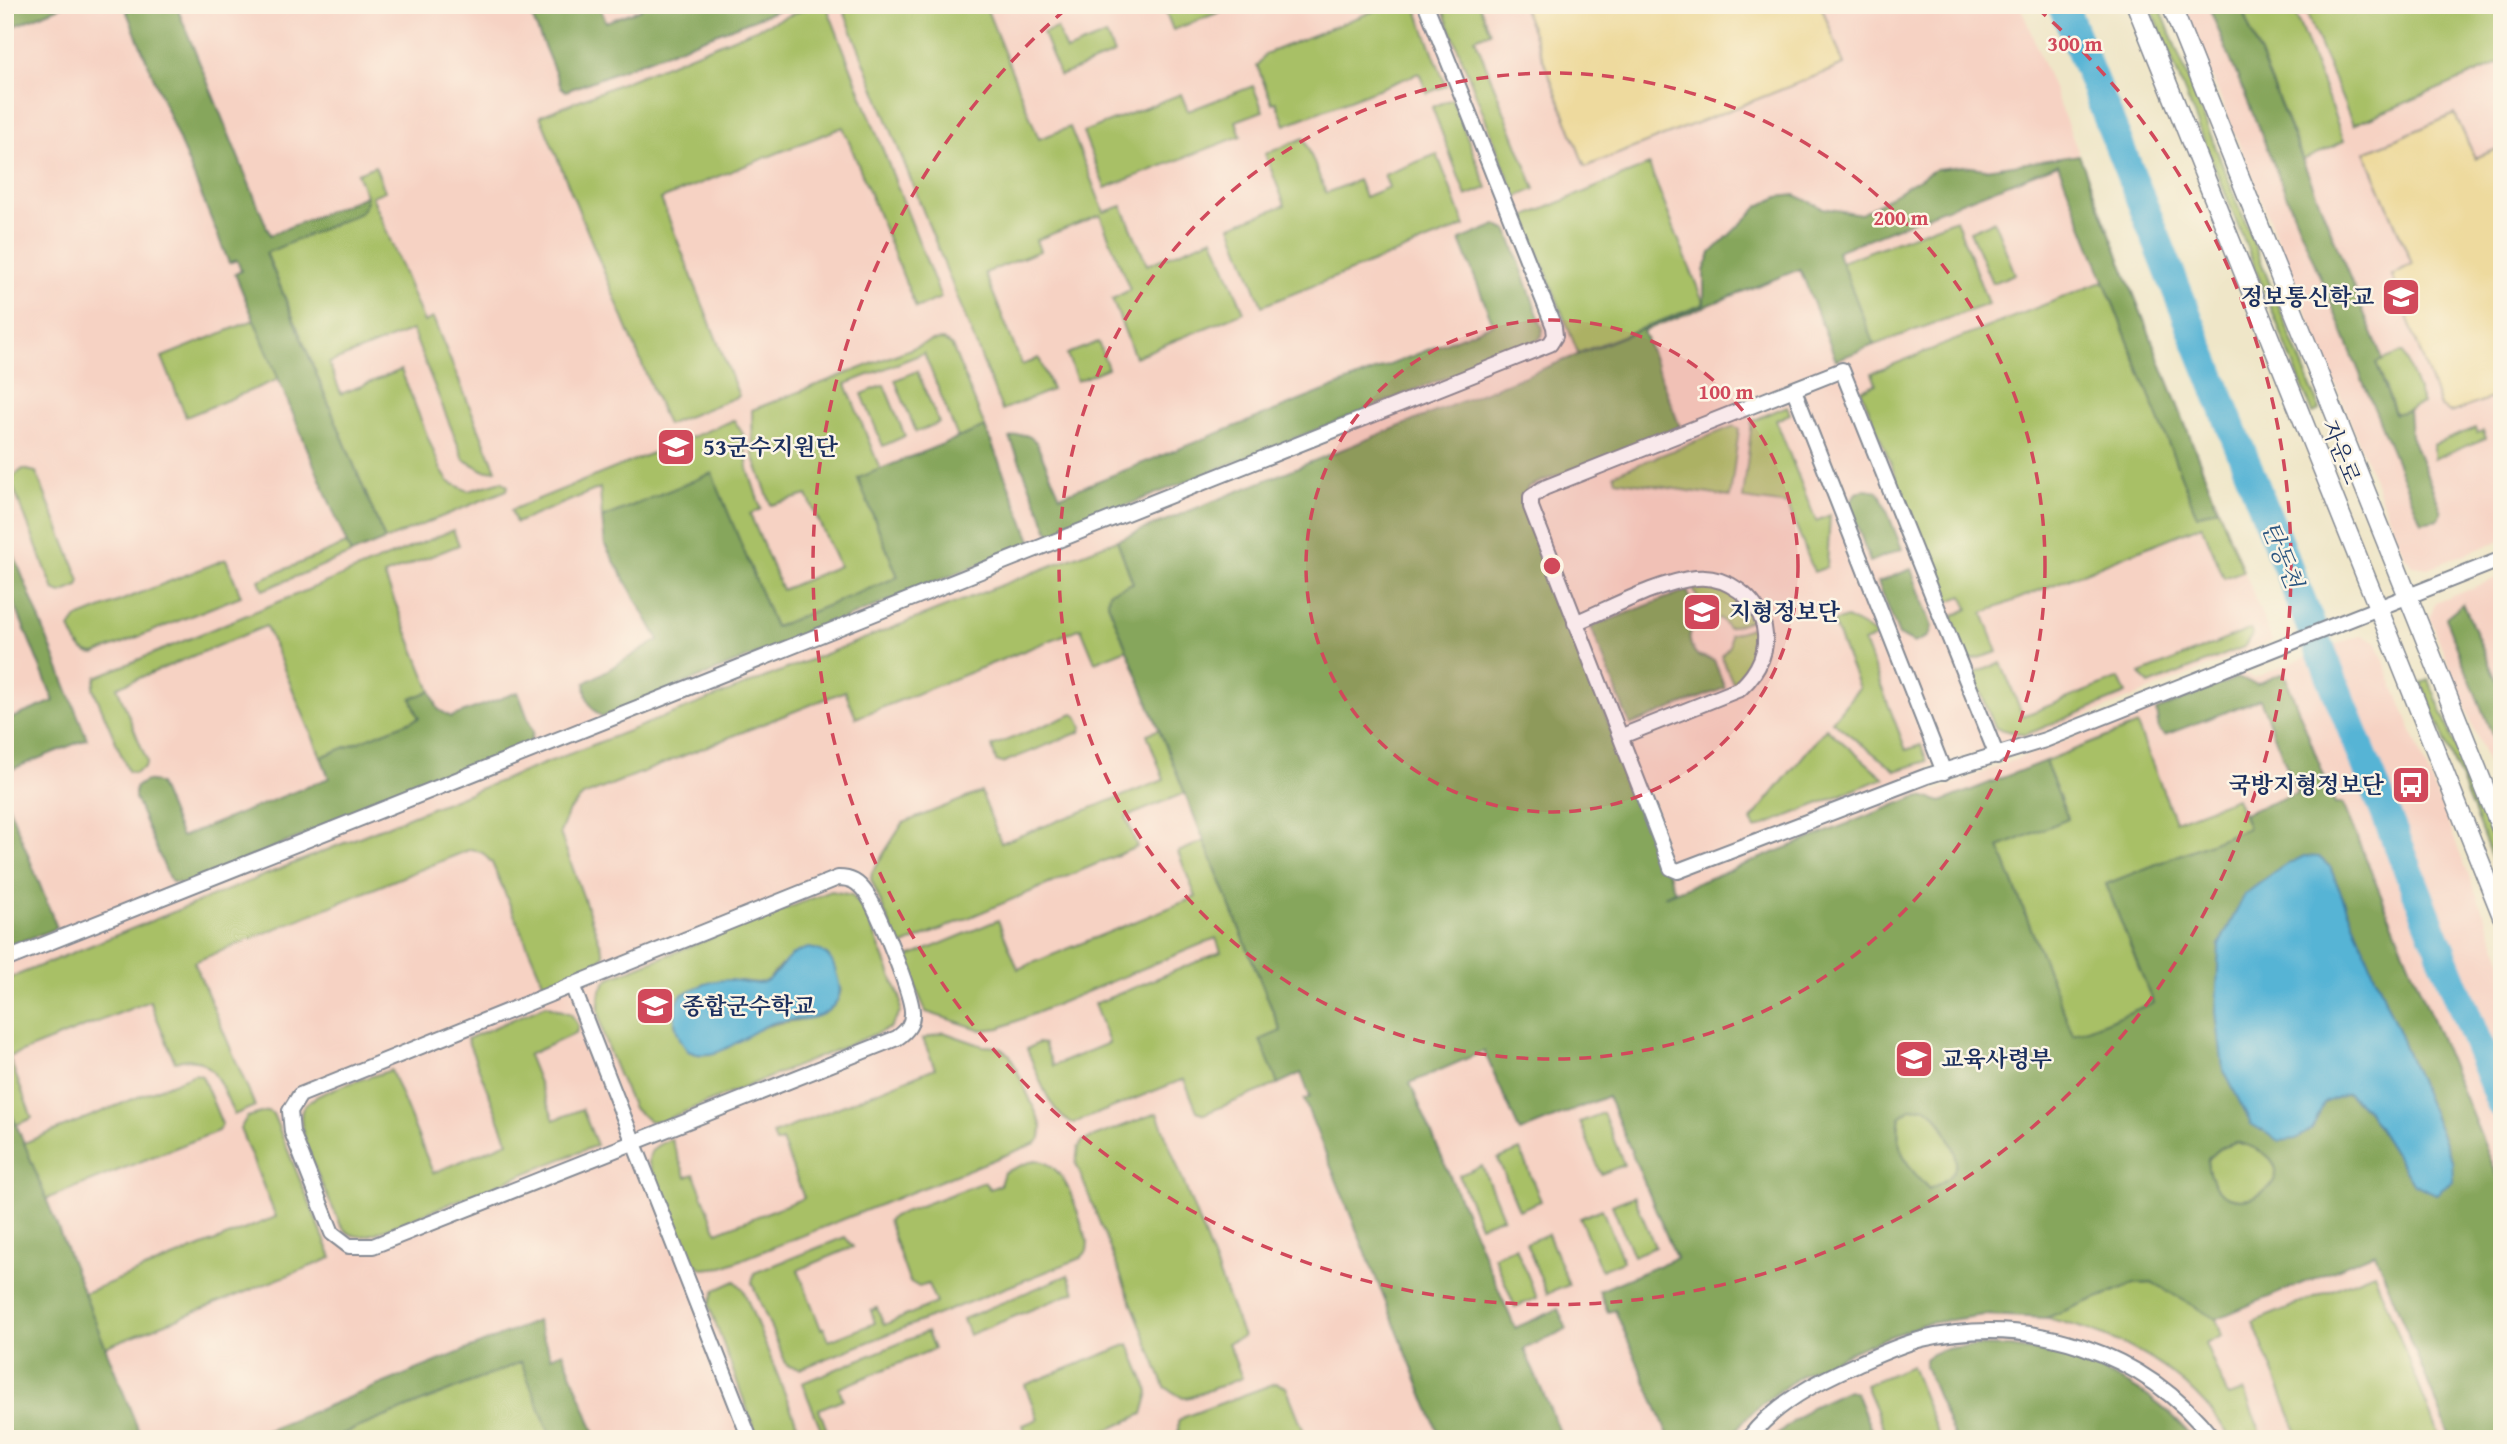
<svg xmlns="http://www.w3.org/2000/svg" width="2507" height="1444" viewBox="0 0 2507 1444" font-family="'Gentium Book Plus','Noto Serif KR',serif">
	<rect width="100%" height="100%" fill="#fcf5e5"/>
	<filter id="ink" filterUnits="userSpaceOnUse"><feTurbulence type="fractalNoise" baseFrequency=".0143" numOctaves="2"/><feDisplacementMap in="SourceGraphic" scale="14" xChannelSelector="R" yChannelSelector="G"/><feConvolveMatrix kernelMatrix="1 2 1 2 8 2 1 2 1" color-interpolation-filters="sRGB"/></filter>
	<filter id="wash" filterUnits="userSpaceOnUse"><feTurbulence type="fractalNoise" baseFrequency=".00686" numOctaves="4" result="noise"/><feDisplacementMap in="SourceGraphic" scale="28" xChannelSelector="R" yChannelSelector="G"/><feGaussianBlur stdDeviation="1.57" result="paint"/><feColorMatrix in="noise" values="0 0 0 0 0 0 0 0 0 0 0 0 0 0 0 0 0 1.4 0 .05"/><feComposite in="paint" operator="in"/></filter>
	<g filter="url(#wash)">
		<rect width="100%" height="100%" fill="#efe6c8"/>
		<g fill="#f6d2c3">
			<polygon points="5,5 2020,5 2272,641 2039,735 1926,768 1935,791 2240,671 2254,678 2350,639 2361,636 2376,641 2502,959 2502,1439 5,1439"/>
			<polygon points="2183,5 2502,5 2502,540 2428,568 2413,566 2404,555"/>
			<polygon points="2502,576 2502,800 2430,618 2435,603"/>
		</g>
		<g fill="#a8c066" stroke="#627862" stroke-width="2" fill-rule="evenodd">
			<polygon points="815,5 827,7 941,298 916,308 843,127 661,199 739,396 667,425 540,116"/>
			<polygon points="985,5 1039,139 1070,127 1104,212 1122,206 1147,265 1213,238 1244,312 1135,357 1112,299 1130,290 1100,215 1036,240 1040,251 985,273 1022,365 1039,358 1052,390 1002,410 842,6"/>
			<polygon points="1163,5 1233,5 1233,7 1173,30"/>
			<polygon points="1389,5 1415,5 1446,86 1427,93 1419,73 1285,125 1276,102 1272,103 1257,66 1265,54"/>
			<polygon points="1441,5 1479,5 1490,32 1475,38 1535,189 1516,197"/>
			<polygon points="2150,5 2159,5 2320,410 2313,413"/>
			<polygon points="2240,5 2292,5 2344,141 2303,160"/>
			<polygon points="2303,5 2502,5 2502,62 2353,125"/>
			<polygon points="1057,28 1066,51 1106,35 1114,54 1060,76 1043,33"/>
			<polygon points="1253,86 1263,111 1236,121 1241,136 1105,188 1083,132 1181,94 1188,111"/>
			<polygon points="1452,99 1487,188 1466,196 1432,107"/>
			<polygon points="1304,138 1326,193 1358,180 1365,197 1389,187 1384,175 1437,154 1465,226 1262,306 1231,226 1285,205 1265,154"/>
			<polygon points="1649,165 1704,304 1578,353 1526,222 1527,216"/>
			<polygon points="375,166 385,191 372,196 424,322 433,318 496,470 485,471 464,460 412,330 329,363 341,394 401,370 441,470 449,482 468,491 502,481 508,486 507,490 385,540 266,252 360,213 366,196 357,173"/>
			<polygon points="1956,219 1988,304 1874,345 1841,262"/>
			<polygon points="1994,221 2015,274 1992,283 1970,231"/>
			<polygon points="2104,281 2197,515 2218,508 2243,571 2224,578 2202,525 1983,613 1998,652 1968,661 1952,617 1968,609 1963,596 1946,602 1861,390 1876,384 1872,373"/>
			<polygon points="254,320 279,379 186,417 162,357"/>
			<polygon points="943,340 952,346 985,427 958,438 924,353 846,384 880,469 858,479 898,577 775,627 712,474 602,518 600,488 516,523 511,510 734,420 743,434 748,469 761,509 750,514 782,590 839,566 807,495 771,505 753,455 752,410 931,341"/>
			<polygon points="1098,342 1108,368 1077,381 1067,354"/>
			<polygon points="2403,352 2423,404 2396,415 2376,363"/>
			<polygon points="917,371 939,423 916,432 895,380"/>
			<polygon points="884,385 905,436 883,446 862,394"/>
			<polygon points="1787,406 1790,414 1776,420 1816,521 1830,515 1827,567 1814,572 1788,505 1743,499 1752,421"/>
			<polygon points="1734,426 1739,429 1730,497 1616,480 1614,474"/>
			<polygon points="2475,428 2477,433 2483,431 2486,438 2433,459 2433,445"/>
			<polygon points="23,469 36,472 80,580 78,586 61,593 54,590 10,479"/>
			<polygon points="453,530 459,545 384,575 431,691 412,699 419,718 321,757 266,626 117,687 147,761 145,767 134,773 128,771 93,688 96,677"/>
			<path d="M1117 540 1133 583 1109 593 1108 603 1127 649 1095 662 1081 628 856 718 845 691 583 796 569 810 560 833 604 954 598 965 549 984 543 982 492 863 483 853 471 849 194 962 255 1106 234 1115C223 1089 211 1048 175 1062L150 1001 9 1057 32 1118 16 1125 5 1099V980L431 808Z"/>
			<polygon points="346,544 351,554 263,590 259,580"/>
			<path d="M226 559 241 596 95 654C79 653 76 641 70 628L77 618Z"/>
			<polygon points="1706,587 1735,596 1754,619 1728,628 1721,619 1705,616 1693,588"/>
			<polygon points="1847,618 1879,636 1864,642 1906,750 1921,745 1927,761 1896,771 1832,721 1859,688 1833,622"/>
			<path d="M1756 626C1762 649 1751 669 1733 683L1721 656 1730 646V635Z"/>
			<polygon points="2251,629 2253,634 2244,647 2149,685 2140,674"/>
			<polygon points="2001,663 2023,716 2119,678 2126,694 2025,735 1995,728 1973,674"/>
			<polygon points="2429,680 2502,863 2502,883 2422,683"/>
			<polygon points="1073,714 1077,716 1082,727 1080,732 1002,763 996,761 992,746"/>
			<polygon points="2137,725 2175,821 2236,798 2248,828 2106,884 2153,1003 2073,1035 1999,847 2068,819 2045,761"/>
			<polygon points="1826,728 1884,778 1755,829 1751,820"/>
			<polygon points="1160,729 1185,793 1126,817 1137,847 899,947 871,879 872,872 903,823 981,792 1001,843 1164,780 1147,734"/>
			<path d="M1204 841 1281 1032 1261 1040 1278 1084 1204 1114 1197 1111 1184 1079 1074 1123C1051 1119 1036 1069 1027 1049L1038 1043 1044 1044 1053 1066 1109 1043 1094 1004 1221 952 1216 938 1000 1028 982 1030 926 1012 904 959 998 920 1018 969 1196 897 1178 852Z"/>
			<path d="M831 891 852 895 865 911 901 1000 900 1012 890 1028 662 1121H650L633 1108C621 1079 580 1004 609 978ZM781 965 841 989C833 1029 787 1015 759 1029L675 1024 676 1004 740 981 760 983 768 980Z"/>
			<path d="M546 1005 571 1014 578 1026 576 1033 528 1055 554 1120 582 1109 597 1145 376 1233C361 1238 351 1238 341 1226 332 1204 288 1123 305 1105 321 1089 369 1078 391 1070L433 1173 508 1142 467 1039Z"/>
			<path d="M943 1032 983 1046 998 1047 1010 1055 1042 1126 1041 1138 1036 1143 723 1267 703 1269 690 1260 649 1164C648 1148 658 1145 671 1139L686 1177 694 1174 717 1232 804 1198 782 1141 776 1143 773 1134 935 1068 923 1039Z"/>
			<polygon points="195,1074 202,1076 222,1124 218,1131 46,1199 24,1143"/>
			<path d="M1925 1107C1936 1113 1940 1121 1946 1132 1963 1161 1961 1174 1929 1189 1908 1169 1893 1148 1900 1117L1911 1109Z"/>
			<polygon points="268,1111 273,1114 332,1258 105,1347 84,1293 276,1217 240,1129 247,1117"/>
			<polygon points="1157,1113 1243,1337 1228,1343 1242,1378 1191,1397 1183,1398 1165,1387 1076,1163 1078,1148 1083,1141"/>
			<polygon points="1603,1113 1624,1165 1601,1174 1580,1122"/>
			<path d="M2236 1142C2338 1168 2214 1245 2207 1160L2223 1146Z"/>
			<polygon points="1520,1150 1541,1201 1519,1210 1498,1159"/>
			<path d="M1035 1160C1069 1163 1077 1216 1088 1243L1087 1251 1081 1258 800 1369 787 1366 752 1283 754 1273 845 1237 853 1247 798 1270 821 1329 824 1328 829 1341 875 1323 871 1311 877 1308 884 1325 936 1303 928 1284 919 1287 909 1281 888 1221 893 1216 984 1182 990 1189 1000 1185 1004 1172Z"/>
			<polygon points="1482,1166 1503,1217 1480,1226 1459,1175"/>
			<polygon points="1634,1196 1655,1247 1633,1256 1612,1205"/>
			<polygon points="1602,1209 1623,1261 1601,1270 1580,1218"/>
			<polygon points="1548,1234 1569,1285 1547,1294 1526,1243"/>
			<polygon points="1516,1247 1537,1298 1515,1307 1494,1256"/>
			<polygon points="2374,1273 2440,1439 2300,1439 2253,1322"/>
			<polygon points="1068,1275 1075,1292 969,1335 963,1319"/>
			<polygon points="735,1281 743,1289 803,1439 758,1439 709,1305 715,1290"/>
			<path d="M2154 1283 2216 1319 2222 1336 2205 1344 2228 1396 2244 1391 2263 1439H2231C2188 1370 2123 1336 2046 1318L2133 1284Z"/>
			<polygon points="927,1332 934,1349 839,1388 843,1399 819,1409 829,1436 844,1431 847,1439 825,1439 802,1383"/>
			<polygon points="1129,1344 1149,1392 1143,1414 1088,1439 1028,1439 1023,1425 1038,1419 1025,1385"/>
			<polygon points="521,1362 552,1439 330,1439"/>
			<polygon points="1911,1366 1940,1439 1888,1439 1865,1385"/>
			<polygon points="1276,1383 1286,1387 1307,1439 1179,1439 1178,1422 1184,1417"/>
		</g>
		<g fill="#86a65b" stroke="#506a5c" stroke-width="2" fill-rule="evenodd">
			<polygon points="5,5 65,5 5,30"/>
			<polygon points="124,5 176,5 270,235 366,196 366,204 360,213 266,253 385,540 351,554 235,274 241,271 237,260 229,263"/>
			<polygon points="527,5 599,5 606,22 641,9 640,5 791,5 566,91 561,87"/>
			<polygon points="2208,5 2240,5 2383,360 2376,363 2395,414 2409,410 2411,436 2442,512 2438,519 2421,522"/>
			<path d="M2079 155 2218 508 2197 516 2058 164 1837 251 1874 345 1836 360 1800 269 1643 331 1680 427 1528 487 1522 505 1675 891 1664 896 1913 798 1922 796 1941 802 2045 761 2068 819 1999 847 2073 1035 2153 1003 2106 884 2248 828 2243 814 2297 793 2260 699 2165 735 2159 731 2156 711 2236 678 2257 684 2284 673 2335 804H2343L2502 1187V1439H2451L2375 1253 2216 1319 2153 1283 2133 1284 2046 1318 1984 1315 1924 1324 1864 1346 1801 1375 1752 1412 1729 1439H1670L1615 1310 1608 1312 1599 1291 1676 1258 1608 1096 1520 1132 1484 1051 1410 1083 1515 1328 1558 1309 1567 1329 1524 1349 1563 1439H1441L1304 1100 1310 1097 1301 1073 1278 1084 1260 1040 1281 1031 1108 603 1109 592 1133 583 1117 540 1704 304V271L1711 253 1759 206 1778 197 1795 195 1823 208 1861 214 1936 169 1963 166 1986 169ZM2319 857 2330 867 2452 1160 2414 1184 2367 1110 2346 1093 2324 1103 2219 945C2248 889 2255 874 2319 857ZM1925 1107C1936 1113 1940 1120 1946 1132 1962 1161 1961 1175 1929 1189 1908 1168 1893 1148 1900 1117L1911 1109ZM2236 1142C2338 1168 2214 1245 2207 1160L2223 1146Z"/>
			<path d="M1496 225 1508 231 1543 329 1542 336 1536 342 1055 534 1049 532 1010 438C1021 433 1027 433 1036 442L1060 496 1493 324 1460 240Z"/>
			<path d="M985 427 1032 543 602 717C589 707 586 700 585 683L659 640 605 545 602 518 712 473 775 627 898 577 858 478Z"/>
			<polygon points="1865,489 1877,491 1881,496 1902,549 1870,562 1850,504 1855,494"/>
			<polygon points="5,532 87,739 5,772 5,721 54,701 8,588 5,588"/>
			<polygon points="1911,569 1932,627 1929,636 1914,643 1899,635 1878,582"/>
			<path d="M1687 590 1698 618C1687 629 1687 644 1697 655L1714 660 1725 688 1630 725 1591 627Z"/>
			<polygon points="2463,603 2502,694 2502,760 2448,625 2446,617"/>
			<path d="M431 691 438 709 451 717 518 692 533 732 530 743 185 884 172 882 168 876 135 798V788C143 781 149 778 159 784L181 837 329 778 321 757 419 718 411 698Z"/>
			<polygon points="5,797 57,928 5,948"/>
			<polygon points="5,1099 24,1143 142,1439 5,1439"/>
			<polygon points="537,1321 551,1357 563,1352 597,1439 552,1439 521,1362 330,1439 246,1439"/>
			<path d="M2011 1347C2080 1357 2148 1382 2193 1439H1955L1925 1366V1359C1944 1341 1987 1347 2011 1347Z"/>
			<polygon points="1848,1390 1856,1393 1875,1439 1772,1439 1811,1407"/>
		</g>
		<g fill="#eeda9e" stroke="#84847e" stroke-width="2">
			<polygon points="1522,5 1821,5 1844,65 1585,167"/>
			<polygon points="2455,114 2475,158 2502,147 2502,394 2450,413 2440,406 2392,275 2412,264 2365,152"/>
		</g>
		<g fill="#56b4d5" stroke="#38729a" stroke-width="2">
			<polygon points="2304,856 2319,857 2330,867 2452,1160 2453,1181 2436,1194 2414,1184 2367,1110 2347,1093 2324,1103 2312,1129 2296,1139 2280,1141 2251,1124 2223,1069 2216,1012 2219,945 2245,894 2282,867"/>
			<path d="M809 948C823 950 831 955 835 969 840 984 844 997 831 1008 813 1025 791 1016 770 1024 743 1034 718 1065 688 1051 675 1035 670 1014 681 995 696 987 711 980 728 980 740 979 754 987 766 981 784 971 781 955 809 948Z"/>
		</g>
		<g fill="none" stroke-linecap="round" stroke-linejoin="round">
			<polyline stroke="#56b4d5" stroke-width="30" points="2063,5 2502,1105"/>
		</g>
	</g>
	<g filter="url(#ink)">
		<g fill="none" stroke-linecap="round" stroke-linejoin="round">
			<g stroke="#858a93" stroke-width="18">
				<g id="minor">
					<polyline points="1794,390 1944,772"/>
					<path d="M1575 623C1611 608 1658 582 1696 578 1726 575 1758 598 1764 627 1769 652 1757 673 1740 689L1622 736"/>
					<polyline points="1997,756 1842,370 1544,488 1531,497 1531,507 1669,862 1671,868 1678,871 1927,776 2045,740 2502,559"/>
					<path d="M838 878C851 878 858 882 866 893 877 908 911 992 912 1011 913 1024 907 1031 897 1038L373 1246H349L332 1233 292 1132 290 1111 300 1095Z"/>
					<polyline points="5,960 1550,344 1555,336 1554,327 1426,5"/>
					<polyline points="572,985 750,1439"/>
					<path d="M1748 1439C1776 1403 1816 1382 1857 1364 1878 1355 1899 1345 1922 1339 2030 1314 2145 1351 2213 1439"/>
				</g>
			</g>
			<g stroke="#858a93" stroke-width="21">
				<g id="tertiary">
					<polyline points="2136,5 2502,916"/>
					<polyline points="2171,5 2502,831"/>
				</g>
			</g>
			<use href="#minor" stroke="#fff" stroke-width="14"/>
			<use href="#tertiary" stroke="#fff" stroke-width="18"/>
		</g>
	</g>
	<circle cx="1552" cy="566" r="246" fill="#d1495b" fill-opacity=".12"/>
	<g fill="none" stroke="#d1495b" stroke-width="3.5" stroke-dasharray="12 9">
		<circle cx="1552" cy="566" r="246"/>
		<circle cx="1552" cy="566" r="493"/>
		<path d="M2037 8A739 739 0 1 1 1067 8"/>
	</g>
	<defs>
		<g id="university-square" transform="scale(2.0125)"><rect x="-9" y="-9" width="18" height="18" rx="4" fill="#d1495b" stroke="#fcf5e5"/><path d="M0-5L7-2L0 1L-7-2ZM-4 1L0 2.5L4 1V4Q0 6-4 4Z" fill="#fff"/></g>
		<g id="bus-square" transform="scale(2.0125)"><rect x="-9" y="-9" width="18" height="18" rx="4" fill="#d1495b" stroke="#fcf5e5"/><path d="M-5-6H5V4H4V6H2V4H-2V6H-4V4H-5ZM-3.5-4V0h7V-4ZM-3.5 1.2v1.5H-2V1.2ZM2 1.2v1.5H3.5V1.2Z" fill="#fff"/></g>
	</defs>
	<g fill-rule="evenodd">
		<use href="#university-square" x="2401" y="297"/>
		<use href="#university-square" x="676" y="447"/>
		<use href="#university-square" x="1702" y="612"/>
		<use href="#bus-square" x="2411" y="785"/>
		<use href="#university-square" x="655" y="1006"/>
		<use href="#university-square" x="1914" y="1059"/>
	</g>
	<g text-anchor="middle" stroke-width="5" stroke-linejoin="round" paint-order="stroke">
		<g font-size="23" font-weight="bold" fill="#1b2f5e" stroke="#fcf5e5" text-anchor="start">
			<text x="2374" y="305" text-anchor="end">정보통신학교</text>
			<text x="703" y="455">53군수지원단</text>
			<text x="1729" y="620">지형정보단</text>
			<text x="2384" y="793" text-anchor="end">국방지형정보단</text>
			<text x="682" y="1014">종합군수학교</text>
			<text x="1941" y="1067">교육사령부</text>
		</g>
		<g font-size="23" fill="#1b2f5e" stroke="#fcf5e5">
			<text transform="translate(2341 452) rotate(68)" y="8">자운로</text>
		</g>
		<g font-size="24" font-style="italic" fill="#2d5782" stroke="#fcf5e5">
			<text transform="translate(2282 555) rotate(68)" y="8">탄동천</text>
		</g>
	</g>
	<circle cx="1552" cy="566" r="10" fill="#d1495b" stroke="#fcf5e5" stroke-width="3.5"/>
	<g font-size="21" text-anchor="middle" font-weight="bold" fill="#d1495b" stroke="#fcf5e5" stroke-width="5" stroke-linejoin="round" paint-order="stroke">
		<text x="2075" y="51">300 m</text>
		<text x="1901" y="225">200 m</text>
		<text x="1726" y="399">100 m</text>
	</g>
	<rect width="2507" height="1444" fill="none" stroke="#fcf5e5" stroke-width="28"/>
</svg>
